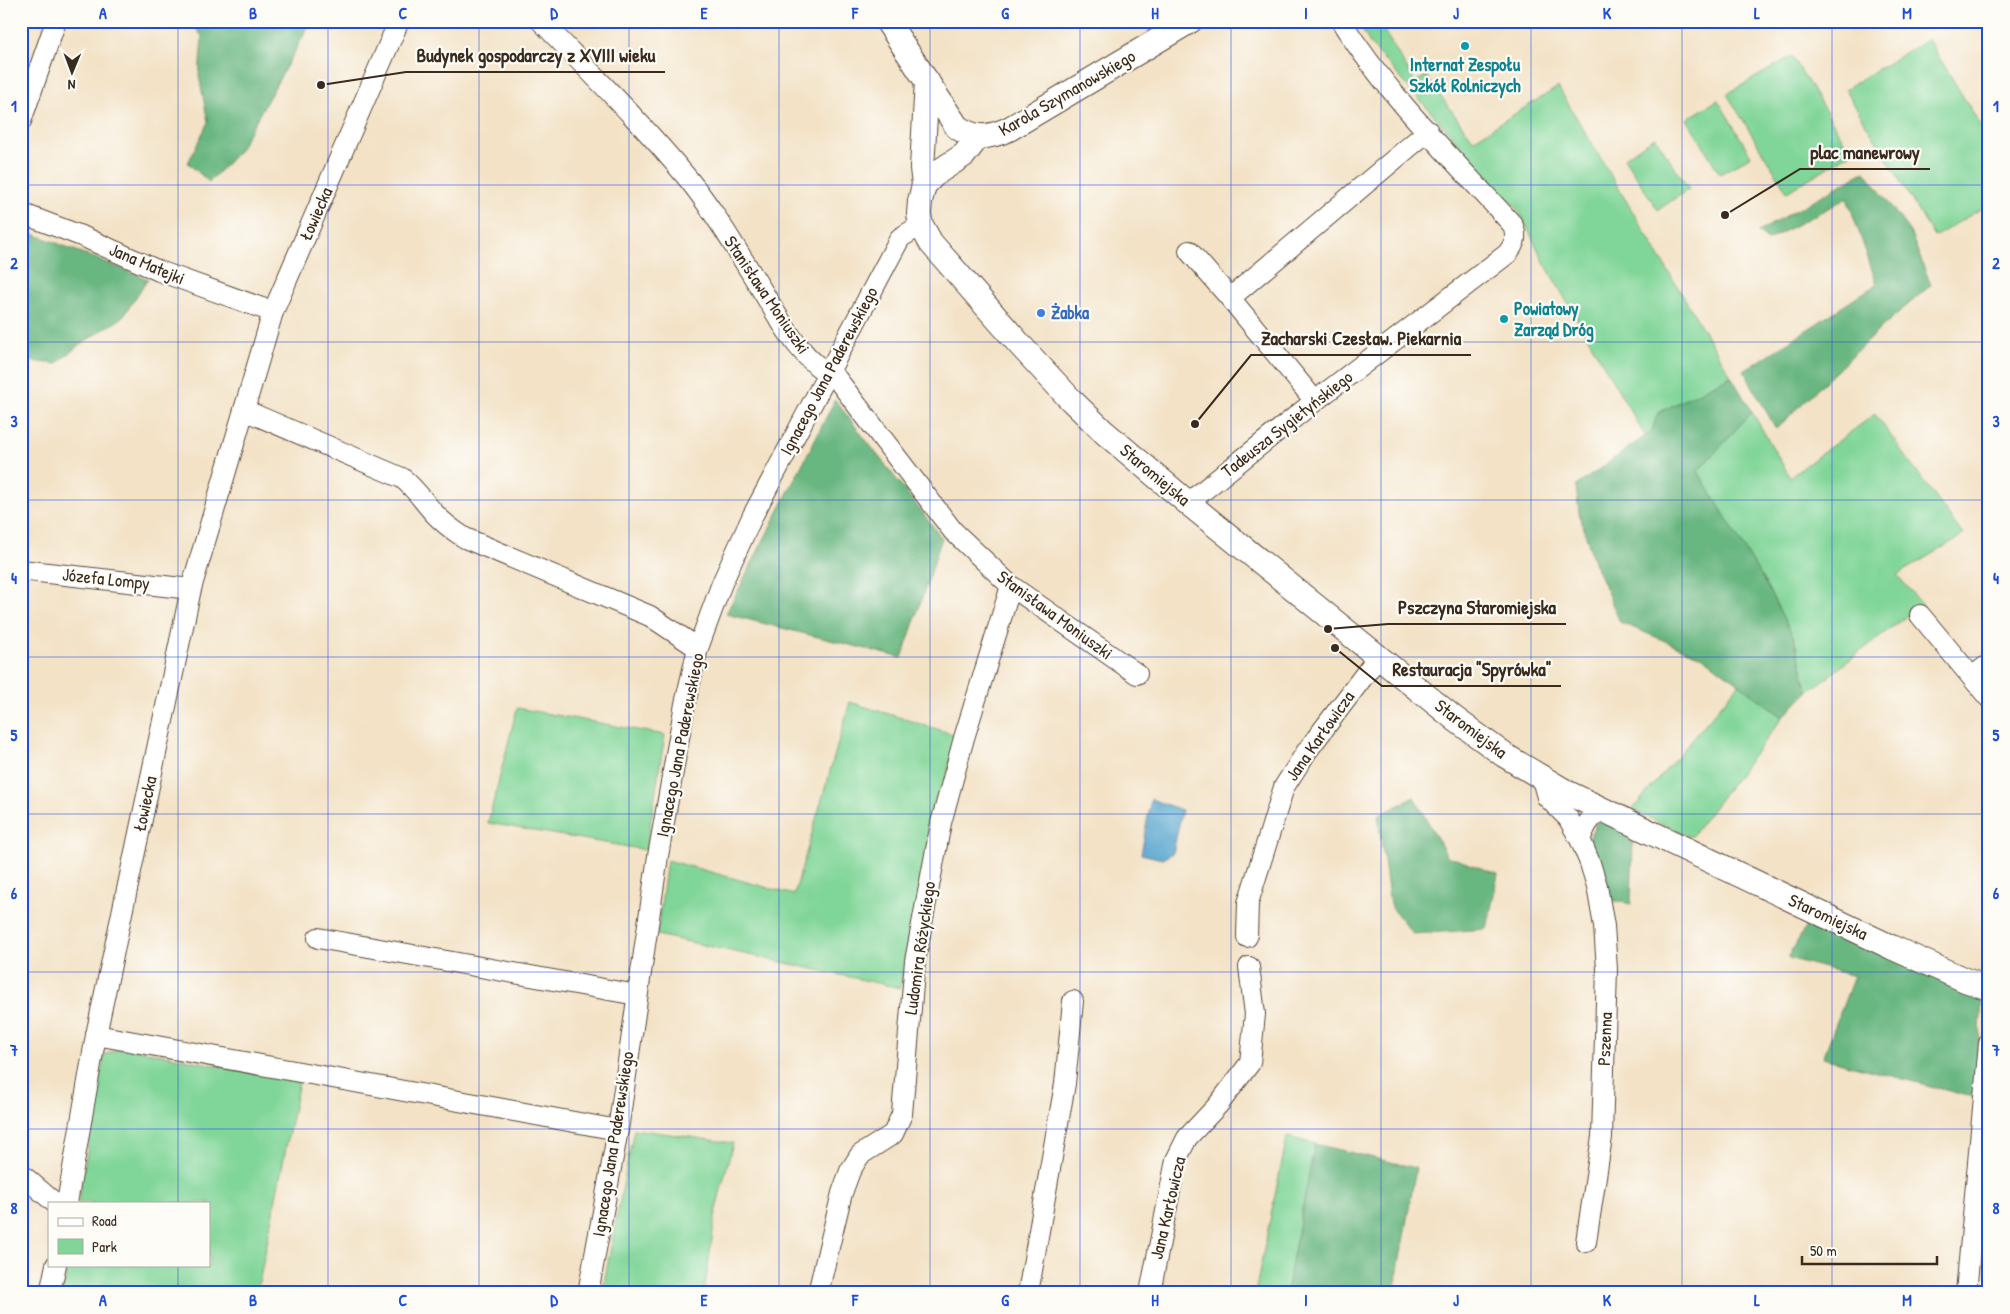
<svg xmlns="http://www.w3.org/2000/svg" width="2010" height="1314" viewBox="0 0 2010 1314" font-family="'Patrick Hand',sans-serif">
	<rect width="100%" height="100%" fill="#fdfcf7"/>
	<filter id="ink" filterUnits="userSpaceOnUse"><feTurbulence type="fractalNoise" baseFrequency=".02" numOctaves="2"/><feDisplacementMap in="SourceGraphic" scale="10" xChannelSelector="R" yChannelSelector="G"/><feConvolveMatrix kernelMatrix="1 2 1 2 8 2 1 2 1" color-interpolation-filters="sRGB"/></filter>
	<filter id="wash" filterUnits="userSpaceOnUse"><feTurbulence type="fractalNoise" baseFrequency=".0096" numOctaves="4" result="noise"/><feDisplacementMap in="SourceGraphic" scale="20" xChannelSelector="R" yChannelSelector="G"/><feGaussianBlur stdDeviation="1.12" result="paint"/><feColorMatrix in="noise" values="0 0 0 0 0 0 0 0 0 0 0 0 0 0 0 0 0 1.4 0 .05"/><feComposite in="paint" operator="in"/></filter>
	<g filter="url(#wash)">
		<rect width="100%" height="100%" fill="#f3e2c6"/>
		<g fill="#80d598" stroke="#5e805b">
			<polygon points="1357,21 1378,21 1415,82 1426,76 1473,140 1558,87 1731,376 1658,413 1652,431 1645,436 1545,264 1519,211 1371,45"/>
			<polygon points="1928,39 1989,139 1989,204 1934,237 1845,89"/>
			<polygon points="1792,56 1851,153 1787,192 1727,94"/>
			<polygon points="1718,100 1751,156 1720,174 1687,119"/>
			<polygon points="1655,137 1689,189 1658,210 1624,158"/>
			<polygon points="1752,412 1790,477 1875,414 1963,535 1897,575 1922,604 1808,692 1794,638 1765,583 1698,471"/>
			<polygon points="1739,684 1783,717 1691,837 1632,810"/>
			<polygon points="850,702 956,735 900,988 657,935 667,860 794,895"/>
			<polygon points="517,708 665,735 646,850 488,823"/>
			<polygon points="124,1047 299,1082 257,1293 62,1293 67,1265 209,1265 209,1203 78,1203 104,1055"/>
			<polygon points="634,1129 733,1143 717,1205 704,1293 602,1293"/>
			<polygon points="1287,1137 1315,1144 1286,1293 1255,1293"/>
			<polygon points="1989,1144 1989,1240 1983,1239"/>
		</g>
		<g fill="#68b680" stroke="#52704f">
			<polygon points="190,21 312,21 238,152 209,182 188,163 208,122 199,76 202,36"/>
			<polygon points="1865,171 1910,232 1931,285 1883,326 1776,429 1744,371 1877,284 1847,198 1768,240 1758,232"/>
			<polygon points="21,229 148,279 122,318 79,345 56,364 30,361 21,355"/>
			<polygon points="1731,376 1752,412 1698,471 1765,583 1794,638 1808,692 1783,717 1703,657 1620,622 1594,562 1579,513 1576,486 1652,431 1658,413"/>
			<polygon points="835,400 942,538 902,658 726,614"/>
			<polygon points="1414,797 1447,856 1498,874 1487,929 1413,934 1390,905 1378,816"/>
			<polygon points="1600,815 1630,829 1633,839 1631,904 1610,900 1588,841"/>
			<polygon points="1811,917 1982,998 1976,1098 1823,1058 1854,976 1788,958"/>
			<polygon points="1315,1144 1416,1168 1394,1293 1286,1293"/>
		</g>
		<polygon fill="#54a4ce" stroke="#486776" points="1151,799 1182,810 1173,853 1162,859 1141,854"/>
	</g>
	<g filter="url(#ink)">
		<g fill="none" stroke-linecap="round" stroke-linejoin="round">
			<g stroke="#574637" stroke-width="22">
				<g id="minor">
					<path d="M541 21C591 73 643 124 689 180 715 212 736 249 758 284 780 319 799 360 837 379L953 531 1011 586 1137 674"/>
					<polyline points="21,121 56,21"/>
					<polyline points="21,213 84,237 159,271 273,312"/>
					<polyline points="1189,251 1230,298 1315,401"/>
					<polyline points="1230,298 1428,131"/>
					<path d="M244 410 402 478C417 490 422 500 434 513 443 523 454 531 465 538L650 616 698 648"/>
					<path d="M1188 503 1315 401 1507 254C1515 244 1518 236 1512 224 1453 159 1388 96 1341 21"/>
					<polyline points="21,570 191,589"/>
					<polyline points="1920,615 1989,698"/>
					<polyline points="1972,677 1989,664"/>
					<polyline points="1542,779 1547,797 1568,818 1580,839 1590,863 1597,886 1604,926 1607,969 1602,1137 1586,1242"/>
					<polyline points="1580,839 1587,824 1600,808"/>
					<polyline points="1247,937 1248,903 1284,787 1307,751 1378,657"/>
					<polyline points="318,938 637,995"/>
					<polyline points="96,1035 618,1130"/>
					<polyline points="21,1174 55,1203"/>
					<polyline points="67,1203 96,1035 191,589 273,312 399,21"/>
					<polyline points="50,1293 56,1265"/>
					<polyline points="588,1293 618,1130 658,856 685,704 698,648 722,583 753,515 900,238 921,225"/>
					<polyline points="818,1293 842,1193 850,1171 860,1155 893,1134 902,1114 915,961 941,823 964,738 1011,586"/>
					<polyline points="1028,1293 1065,1084 1073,1001"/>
					<polyline points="1150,1293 1176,1160 1187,1138 1218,1105 1250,1063 1255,1014 1249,967"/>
					<polyline points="1966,1293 1989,1043"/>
				</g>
			</g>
			<g stroke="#574637" stroke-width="26">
				<g id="tertiary">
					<path d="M887 21 957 127C976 140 988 138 1009 129L1190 21"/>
					<polyline points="927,81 922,168 924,185 920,201 919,214 921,225 931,243 1021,346 1071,400 1104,432 1188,503 1455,719 1504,755 1568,793 1891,947 1965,980 1989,988"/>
					<polyline points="924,185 935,174 964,155 978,137"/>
				</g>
			</g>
			<use href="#minor" stroke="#fff" stroke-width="20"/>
			<use href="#tertiary" stroke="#fff" stroke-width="24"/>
		</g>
	</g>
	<path fill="none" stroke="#1d4ed8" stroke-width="1" stroke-opacity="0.55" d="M178 21V1203M328 21V1293M479 21V1293M629 21V1293M779 21V1293M930 21V1293M1080 21V1293M1231 21V1293M1381 21V1293M1531 21V1293M1682 21V1293M1832 21V1293M21 185H1989M21 342H1989M21 500H1989M21 657H1989M21 814H1989M21 972H1989M21 1129H1989M178 1265V1293"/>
	<g fill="#0f9aa8" stroke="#fdfcf7" stroke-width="2">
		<circle cx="1465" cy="46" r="5"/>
		<circle cx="1504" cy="319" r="5"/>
	</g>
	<circle fill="#3f7fe0" stroke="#fdfcf7" stroke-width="2" cx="1041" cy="313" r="5"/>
	<g text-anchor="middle" stroke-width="4.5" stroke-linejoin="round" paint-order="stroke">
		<g font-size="18" font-weight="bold" fill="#0d838f" stroke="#fdfcf7">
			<text x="1465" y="71">Internat Zespołu<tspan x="1465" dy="21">Szkół Rolniczych</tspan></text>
			<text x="1514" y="315" text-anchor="start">Powiatowy<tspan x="1514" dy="21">Zarząd Dróg</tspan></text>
		</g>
		<g font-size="18" fill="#3b2a1e" stroke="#fdfcf7">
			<text transform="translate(1067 93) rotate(-30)" y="6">Karola Szymanowskiego</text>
			<text transform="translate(316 214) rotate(-66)" y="6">Łowiecka</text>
			<text transform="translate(147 264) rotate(23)" y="6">Jana Matejki</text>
			<text transform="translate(767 295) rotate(56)" y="6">Stanisława Moniuszki</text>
			<text transform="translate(829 371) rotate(-62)" y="6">Ignacego Jana Paderewskiego</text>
			<text transform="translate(1287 424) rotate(-38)" y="6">Tadeusza Sygietyńskiego</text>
			<text transform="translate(1155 475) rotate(40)" y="6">Staromiejska</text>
			<text transform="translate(106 579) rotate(6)" y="6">Józefa Lompy</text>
			<text transform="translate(1055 615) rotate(36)" y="6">Stanisława Moniuszki</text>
			<text transform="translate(1471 729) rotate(37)" y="6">Staromiejska</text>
			<text transform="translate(1320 736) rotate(-55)" y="6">Jana Karłowicza</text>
			<text transform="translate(680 745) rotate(-79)" y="6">Ignacego Jana Paderewskiego</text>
			<text transform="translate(145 804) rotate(-78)" y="6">Łowiecka</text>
			<text transform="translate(1828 917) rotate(25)" y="6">Staromiejska</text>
			<text transform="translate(920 948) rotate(-82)" y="6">Ludomira Różyckiego</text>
			<text transform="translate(1605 1039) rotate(-88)" y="6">Pszenna</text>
			<text transform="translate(613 1144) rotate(-81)" y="6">Ignacego Jana Paderewskiego</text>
			<text transform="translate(1168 1208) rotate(-77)" y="6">Jana Karłowicza</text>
		</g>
		<g font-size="18" font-weight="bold" fill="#366cbe" stroke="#fdfcf7" text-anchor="start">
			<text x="1051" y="319">Żabka</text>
		</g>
	</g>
	<path fill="none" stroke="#3b2a1e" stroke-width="2" d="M321 85L406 72H665M1725 215L1800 169H1930M1195 424L1251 355H1471M1328 629L1388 624H1566M1335 648L1382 686H1561"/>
	<g fill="#3b2a1e" stroke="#fdfcf7" stroke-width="2">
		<circle cx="321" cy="85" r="5"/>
		<circle cx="1725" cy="215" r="5"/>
		<circle cx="1195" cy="424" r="5"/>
		<circle cx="1328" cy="629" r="5"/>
		<circle cx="1335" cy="648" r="5"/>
	</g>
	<g font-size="19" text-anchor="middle" font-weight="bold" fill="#3b2a1e" stroke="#fdfcf7" stroke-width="4.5" stroke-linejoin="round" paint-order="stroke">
		<text x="536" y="62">Budynek gospodarczy z XVIII wieku</text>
		<text x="1865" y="159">plac manewrowy</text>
		<text x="1361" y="345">Zacharski Czesław. Piekarnia</text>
		<text x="1477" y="614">Pszczyna Staromiejska</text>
		<text x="1472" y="676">Restauracja "Spyrówka"</text>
	</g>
	<rect width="2010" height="1314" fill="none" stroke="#fdfcf7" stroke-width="55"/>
	<rect x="48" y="1202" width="162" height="65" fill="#fdfcf7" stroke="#afa8a0"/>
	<rect x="58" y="1218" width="25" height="8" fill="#ffffff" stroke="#afa8a0"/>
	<text x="92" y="1226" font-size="15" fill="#3b2a1e">Road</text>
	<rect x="58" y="1239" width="25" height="15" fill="#80d598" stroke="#afa8a0"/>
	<text x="92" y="1252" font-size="15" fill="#3b2a1e">Park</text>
	<g transform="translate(72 72) rotate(181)" stroke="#fdfcf7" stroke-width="4" paint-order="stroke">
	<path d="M0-4L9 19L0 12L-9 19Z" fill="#3b2a1e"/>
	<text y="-8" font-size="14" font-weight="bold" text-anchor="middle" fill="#3b2a1e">N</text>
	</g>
	<path d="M1802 1256v8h135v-8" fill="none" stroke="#3b2a1e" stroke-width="2.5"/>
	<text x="1810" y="1256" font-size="15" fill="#3b2a1e" stroke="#fdfcf7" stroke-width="4" paint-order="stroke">50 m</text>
	<rect x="28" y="28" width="1954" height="1258" fill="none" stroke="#1d4ed8" stroke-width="2"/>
	<g font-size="16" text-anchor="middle" font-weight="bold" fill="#1d4ed8">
		<text x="103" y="19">A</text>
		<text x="253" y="19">B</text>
		<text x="403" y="19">C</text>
		<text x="554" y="19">D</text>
		<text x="704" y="19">E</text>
		<text x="855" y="19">F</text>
		<text x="1005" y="19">G</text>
		<text x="1155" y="19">H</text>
		<text x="1306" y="19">I</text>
		<text x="1456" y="19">J</text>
		<text x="1607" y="19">K</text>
		<text x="1757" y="19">L</text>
		<text x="1907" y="19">M</text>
		<text x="14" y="112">1</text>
		<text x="1996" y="112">1</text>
		<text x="14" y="269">2</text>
		<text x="1996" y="269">2</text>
		<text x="14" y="427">3</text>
		<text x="1996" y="427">3</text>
		<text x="14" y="584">4</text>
		<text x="1996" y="584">4</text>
		<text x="14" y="741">5</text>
		<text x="1996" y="741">5</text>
		<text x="14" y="899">6</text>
		<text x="1996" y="899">6</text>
		<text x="14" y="1056">7</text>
		<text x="1996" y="1056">7</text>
		<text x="14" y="1214">8</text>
		<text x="1996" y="1214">8</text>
		<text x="103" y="1306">A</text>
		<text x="253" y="1306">B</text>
		<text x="403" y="1306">C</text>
		<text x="554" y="1306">D</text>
		<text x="704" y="1306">E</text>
		<text x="855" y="1306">F</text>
		<text x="1005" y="1306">G</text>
		<text x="1155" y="1306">H</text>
		<text x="1306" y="1306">I</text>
		<text x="1456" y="1306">J</text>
		<text x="1607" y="1306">K</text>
		<text x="1757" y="1306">L</text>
		<text x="1907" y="1306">M</text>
	</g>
</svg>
